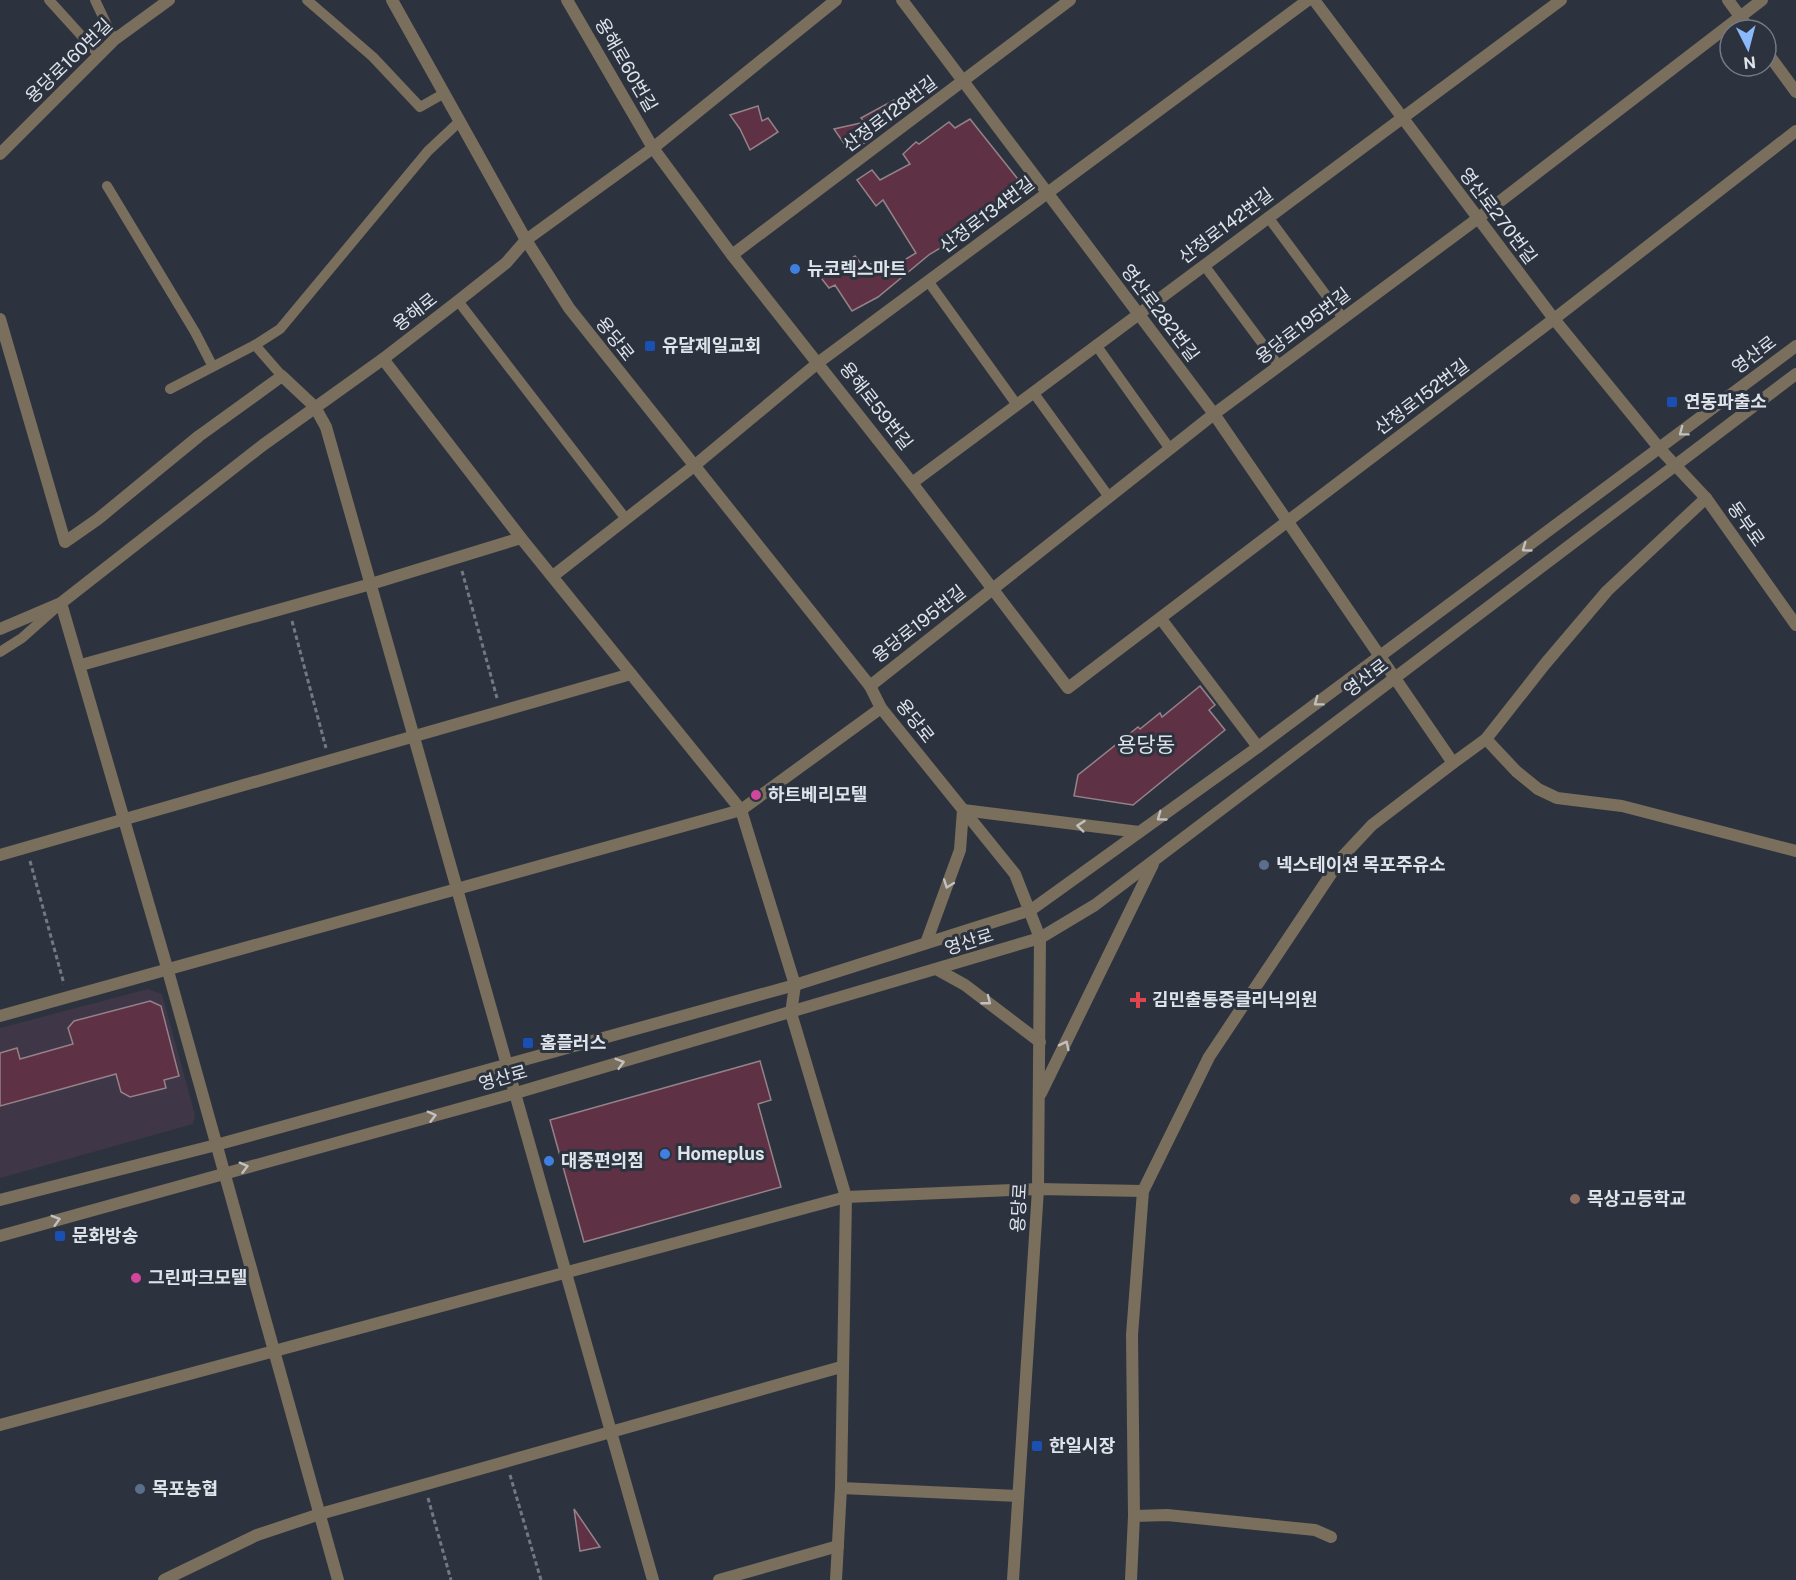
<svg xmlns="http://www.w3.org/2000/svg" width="1796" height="1580" viewBox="0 0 1796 1580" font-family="'Public Sans','Noto Sans KR',sans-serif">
	<rect width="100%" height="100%" fill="#2c333f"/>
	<polygon fill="#3f3647" points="148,989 162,994 195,1115 193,1124 0,1178 0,1028"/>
	<g fill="#5e3244" stroke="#948288" stroke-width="1.5">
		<polygon points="894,100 901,113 870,137 872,138 850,152 834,129 865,122 861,118"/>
		<polygon points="758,106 762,121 768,118 778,132 750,150 740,129 730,115"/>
		<polygon points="970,119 1025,188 989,210 992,213 969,231 930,254 878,297 852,311 835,285 829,288 814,269 827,261 835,269 855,256 864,267 882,259 891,268 916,253 883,200 876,206 857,180 872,170 880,180 910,164 903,154 916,142 919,144 949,122 955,128"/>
		<polygon points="1200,686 1215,705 1209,710 1225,730 1133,805 1074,796 1078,775 1138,727 1140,729 1160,713 1162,717"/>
		<polygon points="150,1001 161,1006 179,1076 164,1080 166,1088 130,1097 121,1092 116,1074 0,1106 0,1053 17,1048 20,1059 73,1044 68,1028 74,1021"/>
		<polygon points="760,1061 771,1100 758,1104 781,1187 584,1242 550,1120"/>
		<polygon points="574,1509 600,1547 580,1551"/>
	</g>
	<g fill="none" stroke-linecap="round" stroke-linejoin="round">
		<g stroke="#737983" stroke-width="3" stroke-dasharray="4.5 3" stroke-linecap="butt">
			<polyline points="462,571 497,698"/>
			<polyline points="292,621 326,748"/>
			<polyline points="30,861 64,984"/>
			<polyline points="510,1475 541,1580"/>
			<polyline points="428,1498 451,1580"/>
		</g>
		<g stroke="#7a6e5c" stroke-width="10">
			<polyline points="49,0 98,54"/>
			<polyline points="95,0 114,40"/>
			<polyline points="307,0 373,57 420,107 443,94"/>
			<polyline points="107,186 195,332 212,365"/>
			<polyline points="1268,217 1343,318"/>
			<polyline points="1204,265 1279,366"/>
			<polyline points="928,281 1017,405"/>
			<polyline points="458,301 626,519"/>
			<polyline points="255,345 280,329 428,151 459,122"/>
			<polyline points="1096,345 1170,449"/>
			<polyline points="170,389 255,345 282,376"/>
			<polyline points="1033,392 1109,497"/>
			<polyline points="0,652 22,638 58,606"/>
		</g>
		<g stroke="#7a6e5c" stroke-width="12">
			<polyline points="567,0 653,148 732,255 912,483 1068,688 1554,319 1796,131"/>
			<polyline points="902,0 1214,414 1453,763 1372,825 1343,856 1209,1057 1143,1191 1132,1335 1134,1516 1131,1580"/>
			<polyline points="1314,0 1554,319 1660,449 1706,498 1796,625"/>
			<polyline points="1728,0 1750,30"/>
			<polyline points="1766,51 1796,92"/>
			<polyline points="0,154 114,40 169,0"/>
			<polyline points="732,255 1070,0"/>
			<polyline points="0,319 65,542 98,519 199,436 282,376 315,407 326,427 653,1580"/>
			<polyline points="383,359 521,538 741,810 795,985 791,1013 846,1197 841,1488 836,1580"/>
			<polyline points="912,483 1561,0"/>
			<polyline points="553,576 694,466 819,362 1308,0"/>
			<polyline points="61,603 168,971 338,1580"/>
			<polyline points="1161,619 1258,747"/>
			<polyline points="0,629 61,603 263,445 383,359 458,301 506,263 526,240 653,148 836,0"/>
			<polyline points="81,665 371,584 521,538"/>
			<polyline points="870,686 1214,414 1477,219 1762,0"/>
			<polyline points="1486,739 1516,771 1538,789 1557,798 1622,806 1796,851"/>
			<polyline points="1453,763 1486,739 1545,664 1607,591 1706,498"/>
			<polyline points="0,855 631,674"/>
			<polyline points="0,1016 741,810 881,708"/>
			<polyline points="0,1425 846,1197 1038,1189 1143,1191"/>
			<polyline points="841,1488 1018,1496"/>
			<polyline points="1134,1516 1167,1515 1315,1530 1331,1537"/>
			<polyline points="164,1580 257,1535 320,1514 841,1367"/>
			<polyline points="719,1580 838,1546"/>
		</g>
		<g stroke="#7a6e5c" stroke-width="12">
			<polyline points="392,0 526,240 569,308 870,686 881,708 1015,874 1040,938 1038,1189 1013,1580"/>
			<polyline points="926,943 960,850 963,810 1139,832"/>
			<polyline points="938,970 965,985 1040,1042"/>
			<polyline points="1041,1093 1153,864"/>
			<polyline points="0,1200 216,1145 795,985 1031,910 1258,747 1796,346"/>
			<polyline points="0,1236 516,1093 1040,938 1095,905 1796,374"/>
		</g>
	</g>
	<defs><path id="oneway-chevron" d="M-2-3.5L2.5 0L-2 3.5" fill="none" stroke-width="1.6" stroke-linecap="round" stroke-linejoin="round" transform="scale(1.5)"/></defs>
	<g stroke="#c1c1c0">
		<use href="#oneway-chevron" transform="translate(1683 432) rotate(143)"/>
		<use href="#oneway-chevron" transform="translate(1526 548) rotate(144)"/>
		<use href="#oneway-chevron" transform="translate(1318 702) rotate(143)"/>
		<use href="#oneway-chevron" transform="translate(1161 817) rotate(144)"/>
		<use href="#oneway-chevron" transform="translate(1081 826) rotate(-174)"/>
		<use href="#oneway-chevron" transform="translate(948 884) rotate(110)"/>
		<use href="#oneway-chevron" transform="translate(987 1001) rotate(38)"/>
		<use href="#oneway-chevron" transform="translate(1065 1045) rotate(-64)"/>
		<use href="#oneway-chevron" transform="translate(620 1063) rotate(-16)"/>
		<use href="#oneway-chevron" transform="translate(432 1116) rotate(-15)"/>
		<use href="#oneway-chevron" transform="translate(244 1167) rotate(-15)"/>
		<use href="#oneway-chevron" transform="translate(56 1220) rotate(-16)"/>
	</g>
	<g fill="#3f7fe0" stroke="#2c333f" stroke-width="2">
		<circle cx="795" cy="269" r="6"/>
		<circle cx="665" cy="1154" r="6"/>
		<circle cx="549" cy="1161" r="6"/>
	</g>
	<g fill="#1a4fb4" stroke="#2c333f" stroke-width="2">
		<rect x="644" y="340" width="12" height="12" rx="3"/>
		<rect x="1666" y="396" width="12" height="12" rx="3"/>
		<rect x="522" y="1037" width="12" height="12" rx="3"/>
		<rect x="54" y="1230" width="12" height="12" rx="3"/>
		<rect x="1031" y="1440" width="12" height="12" rx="3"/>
	</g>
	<g fill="#d1479c" stroke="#2c333f" stroke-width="2">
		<circle cx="756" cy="795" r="6"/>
		<circle cx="136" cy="1278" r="6"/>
	</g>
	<g fill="#5c6f8a" stroke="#2c333f" stroke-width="2">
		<circle cx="1264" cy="865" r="6"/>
		<circle cx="140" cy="1489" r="6"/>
	</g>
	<path fill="#e0444e" stroke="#2c333f" stroke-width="2" d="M1135 991h6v6h6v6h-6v6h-6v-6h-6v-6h6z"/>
	<circle fill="#8d6e63" stroke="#2c333f" stroke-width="2" cx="1575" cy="1199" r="6"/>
	<g text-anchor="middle" stroke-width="6" stroke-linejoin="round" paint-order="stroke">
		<g font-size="18" fill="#dfe4eb" stroke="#2c333f">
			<text transform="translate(69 61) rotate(-44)" y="6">용당로160번길</text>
			<text transform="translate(626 65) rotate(60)" y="6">용해로60번길</text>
			<text transform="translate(890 114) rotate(-37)" y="6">산정로128번길</text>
			<text transform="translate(987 215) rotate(-37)" y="6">산정로134번길</text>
			<text transform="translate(1498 216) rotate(53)" y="6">영산로270번길</text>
			<text transform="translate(1226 226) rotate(-37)" y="6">산정로142번길</text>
			<text transform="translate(415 312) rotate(-38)" y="6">용해로</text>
			<text transform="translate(1160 313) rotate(53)" y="6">영산로282번길</text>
			<text transform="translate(1303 326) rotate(-37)" y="6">용당로195번길</text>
			<text transform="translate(615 339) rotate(52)" y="6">용당로</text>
			<text transform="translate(1754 355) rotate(-37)" y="6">영산로</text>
			<text transform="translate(1422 397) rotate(-37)" y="6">산정로152번길</text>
			<text transform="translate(876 406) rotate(52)" y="6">용해로59번길</text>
			<text transform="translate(1746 524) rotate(55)" y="6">동부로</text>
			<text transform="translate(919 624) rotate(-38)" y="6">용당로195번길</text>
			<text transform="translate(1366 678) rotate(-37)" y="6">영산로</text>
			<text transform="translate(915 721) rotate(52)" y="6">용당로</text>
			<text transform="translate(969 942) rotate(-17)" y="6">영산로</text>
			<text transform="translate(503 1078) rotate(-16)" y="6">영산로</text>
			<text transform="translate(1019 1208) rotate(-87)" y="6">용당로</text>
		</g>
		<g font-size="18" font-weight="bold" fill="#dfe4eb" stroke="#2c333f" text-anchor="start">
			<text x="807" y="275">뉴코렉스마트</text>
			<text x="662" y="352">유달제일교회</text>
			<text x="1684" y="408">연동파출소</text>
			<text x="768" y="801">하트베리모텔</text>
			<text x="1276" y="871">넥스테이션 목포주유소</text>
			<text x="1152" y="1006">김민출통증클리닉의원</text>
			<text x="540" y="1049">홈플러스</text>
			<text x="677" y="1160">Homeplus</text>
			<text x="561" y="1167">대중편의점</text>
			<text x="1587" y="1205">목상고등학교</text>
			<text x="72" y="1242">문화방송</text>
			<text x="148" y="1284">그린파크모텔</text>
			<text x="1049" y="1452">한일시장</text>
			<text x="152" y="1495">목포농협</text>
		</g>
		<g font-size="21" fill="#dfe4eb" stroke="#2c333f">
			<text x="1146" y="752">용당동</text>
		</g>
	</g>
	<g transform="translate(1748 48) rotate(174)"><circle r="28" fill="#2c333f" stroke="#747a84" stroke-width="1.5"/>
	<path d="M0-4.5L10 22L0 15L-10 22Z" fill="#8bb9fc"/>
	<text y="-9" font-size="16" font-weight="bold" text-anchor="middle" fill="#dfe4eb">N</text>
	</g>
</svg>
